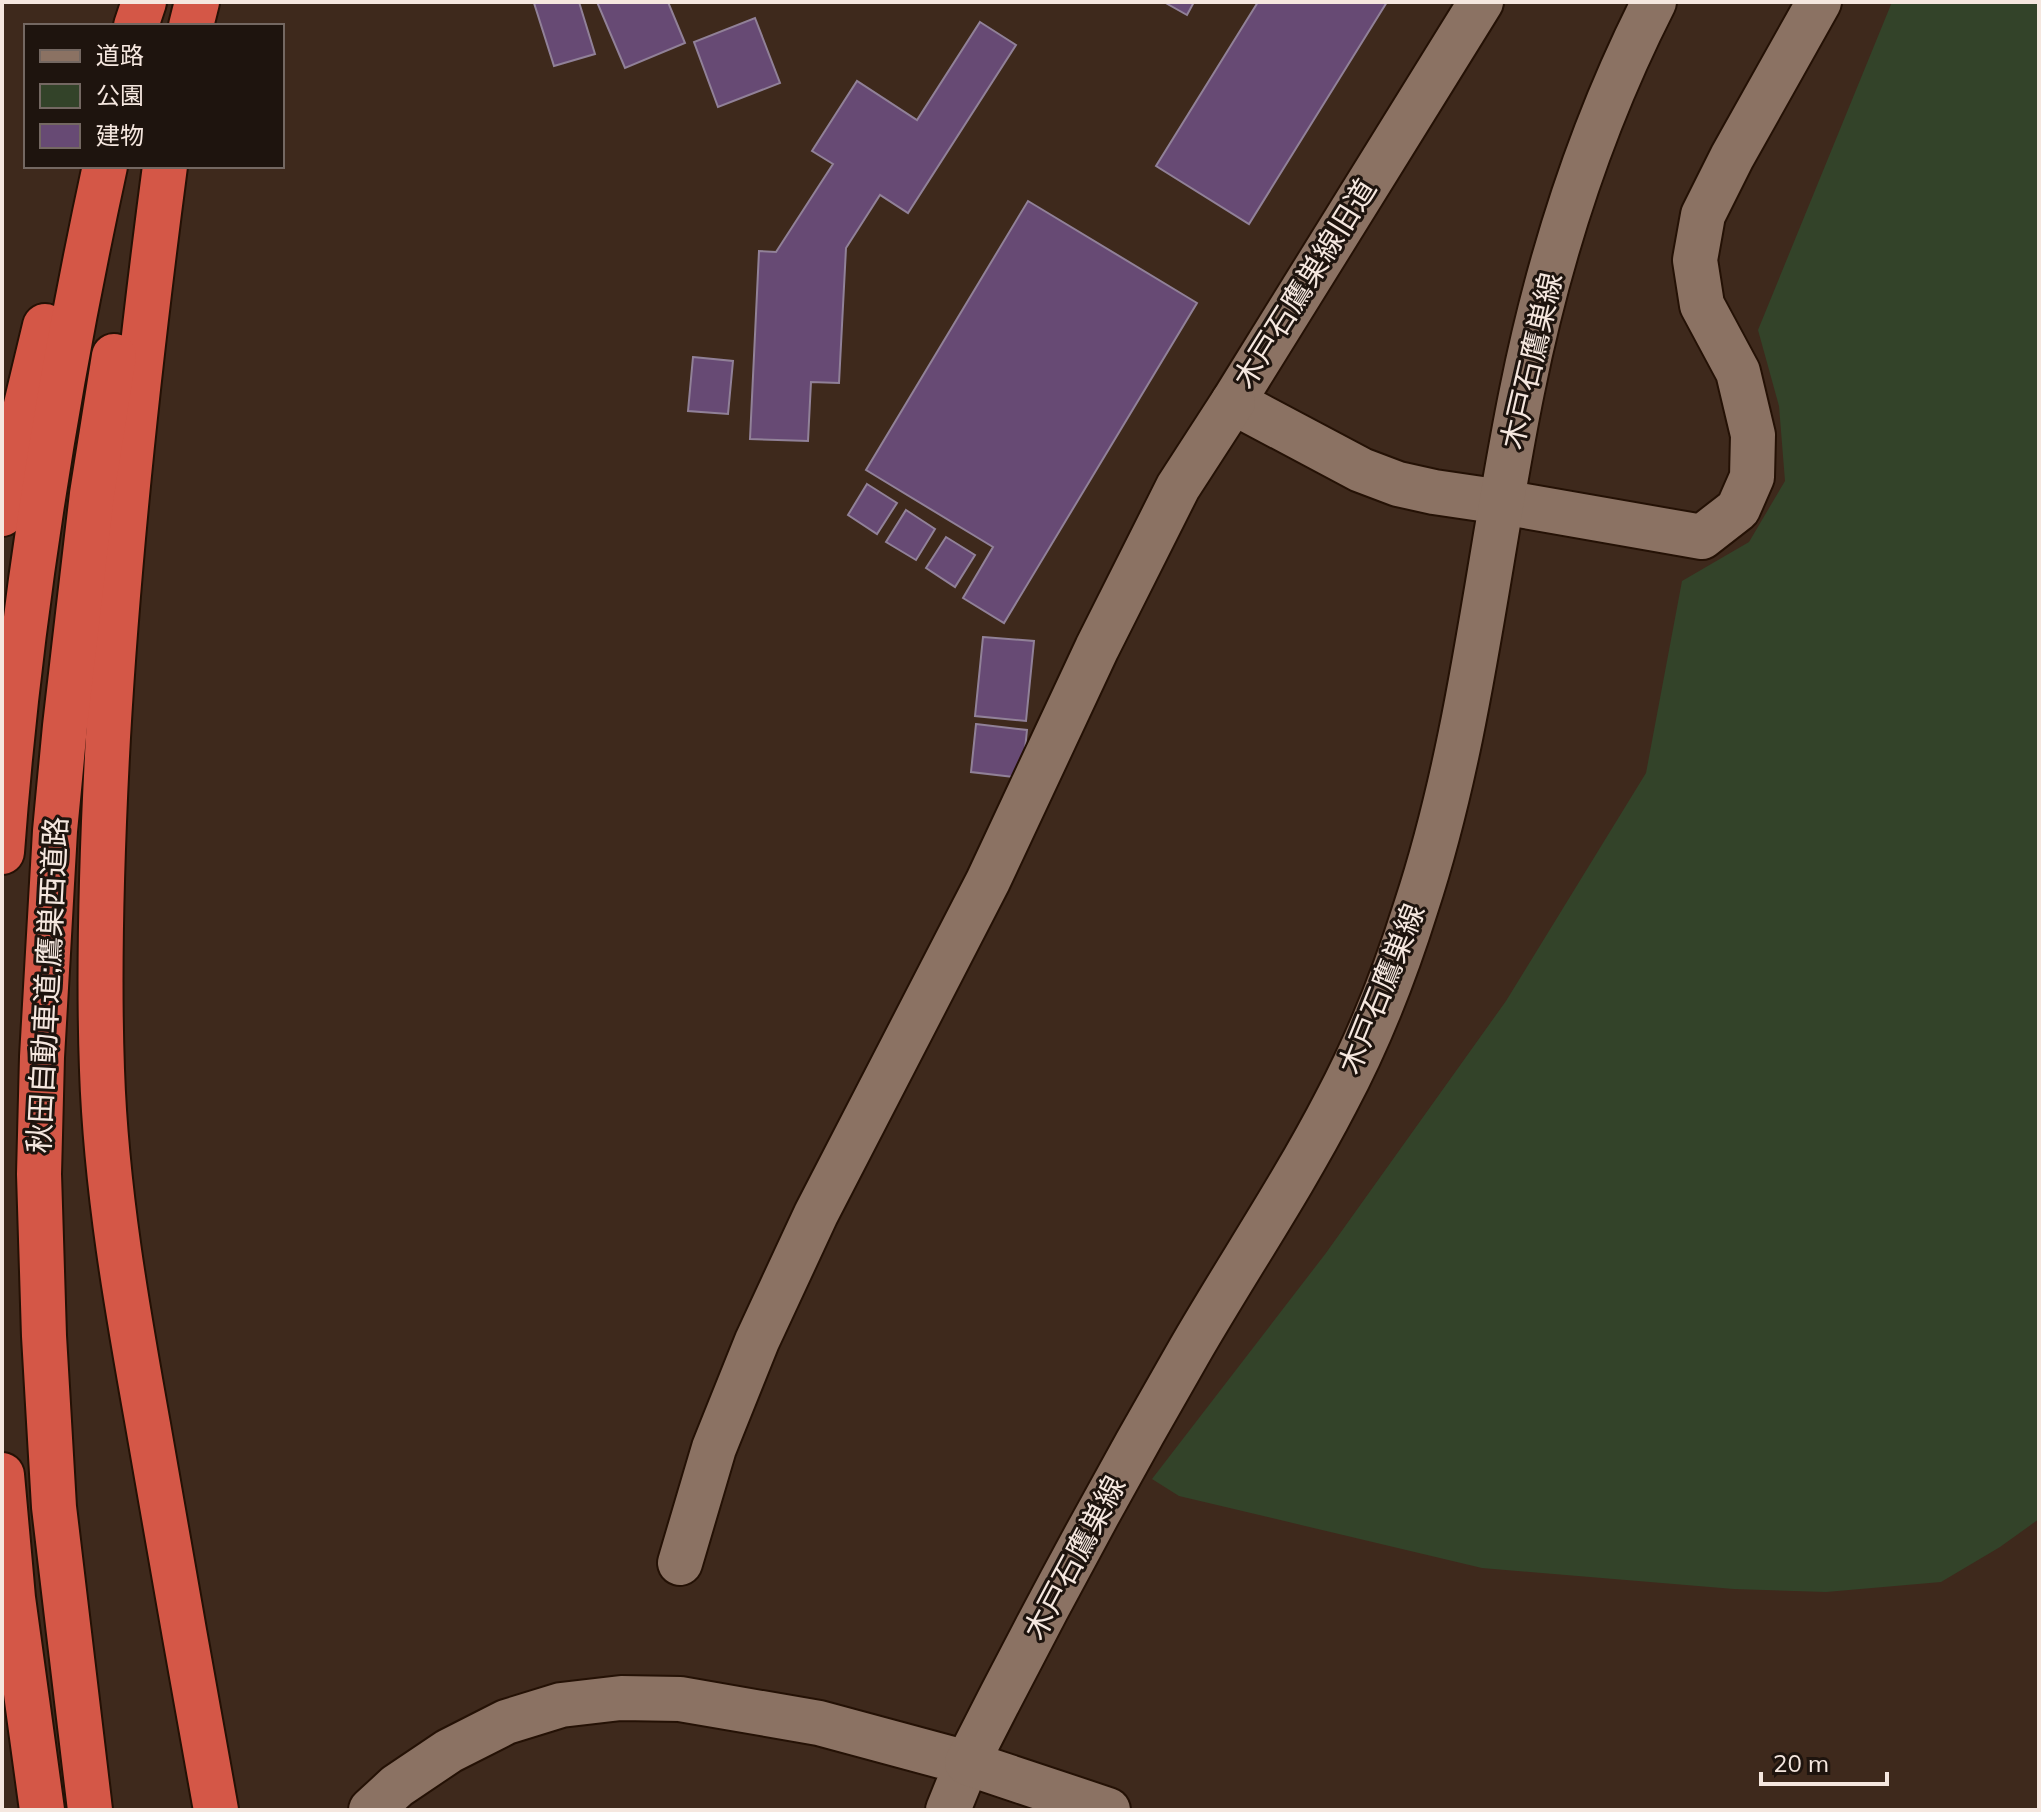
<svg xmlns="http://www.w3.org/2000/svg" width="2041" height="1812" viewBox="0 0 2041 1812" font-family="Mulish,'Noto Sans JP',sans-serif">
	<rect width="100%" height="100%" fill="#3e291c"/>
	<polygon fill="#334329" points="1892,2 2039,2 2039,1519 2000,1547 1941,1582 1826,1592 1734,1589 1482,1568 1179,1496 1152,1479 1326,1253 1506,1001 1646,773 1682,581 1749,542 1785,481 1779,406 1758,330"/>
	<g fill="#674a74" stroke="#918198" stroke-width="2">
		<polygon points="579,2 595,54 554,66 534,3"/>
		<polygon points="597,2 668,2 685,43 625,68"/>
		<polygon points="1164,2 1194,2 1187,15"/>
		<polygon points="1258,2 1387,2 1249,224 1156,166"/>
		<polygon points="755,18 780,83 718,107 694,42"/>
		<polygon points="980,22 1016,45 908,213 880,195 846,248 839,383 811,382 808,441 750,439 759,251 776,252 833,164 812,151 857,81 917,120"/>
		<polygon points="1028,201 1197,303 1004,623 963,598 993,547 866,470"/>
		<polygon points="693,357 733,361 728,414 688,411"/>
		<polygon points="867,484 897,503 877,534 848,515"/>
		<polygon points="906,510 935,529 916,560 886,542"/>
		<polygon points="946,537 975,555 955,587 926,568"/>
		<polygon points="983,637 1034,641 1026,721 975,716"/>
		<polygon points="976,724 1027,730 1022,778 971,772"/>
	</g>
	<g fill="none" stroke-linecap="round" stroke-linejoin="round">
		<g stroke="#241105" stroke-width="48">
			<g id="minor">
				<polyline points="1481,2 1233,402 1361,470 1398,484 1434,492 1502,502 1702,537 1738,509 1752,477 1753,435 1738,372 1702,305 1695,260 1703,215 1732,157 1819,2"/>
				<polyline points="680,1563 714,1448 757,1341 816,1214 988,881 1097,648 1178,487 1233,402"/>
			</g>
		</g>
		<g stroke="#241105" stroke-width="48">
			<polyline id="tertiary" points="371,1810 397,1786 449,1751 506,1722 561,1705 621,1698 680,1699 819,1723 967,1763 948,1810"/>
		</g>
		<g stroke="#241105" stroke-width="48">
			<path id="secondary" d="M1108 1810 967 1763C1037 1624 1112 1485 1190 1350 1238 1267 1292 1187 1336 1102 1369 1040 1395 974 1416 907 1471 740 1487 563 1522 391 1549 257 1592 124 1654 2"/>
		</g>
		<g stroke="#241105" stroke-width="48">
			<g id="motorway">
				<polyline points="136,26 144,2"/>
				<polyline points="191,26 197,2"/>
				<path d="M165 166C140 356 119 546 108 737 102 848 98 959 102 1070 106 1189 127 1308 148 1425 170 1553 193 1682 216 1810"/>
				<polyline points="2,514 20,430 45,326"/>
				<path d="M2 852C19 621 56 392 105 166"/>
				<polyline points="2,1475 13,1598 42,1810"/>
				<polyline points="90,1810 54,1507 44,1336 39,1174 42,1057 55,831 65,726 92,494 114,356"/>
			</g>
		</g>
		<use href="#minor" stroke="#8b7263" stroke-width="44"/>
		<use href="#tertiary" stroke="#8b7263" stroke-width="44"/>
		<use href="#secondary" stroke="#8b7263" stroke-width="44"/>
		<use href="#motorway" stroke="#d45747" stroke-width="44"/>
	</g>
	<g text-anchor="middle" stroke-width="6" stroke-linejoin="round" paint-order="stroke">
		<g font-size="30" fill="#f5e7df" stroke="#1e140e">
			<text transform="translate(1305 284) rotate(-58)" y="10">木戸石鷹巣線旧道</text>
			<text transform="translate(1532 361) rotate(-77)" y="10">木戸石鷹巣線</text>
			<text transform="translate(48 985) rotate(-87)" y="10">秋田自動車道;鷹巣西道路</text>
			<text transform="translate(1382 989) rotate(-68)" y="10">木戸石鷹巣線</text>
			<text transform="translate(1075 1558) rotate(-62)" y="10">木戸石鷹巣線</text>
		</g>
	</g>
	<rect width="2041" height="1812" fill="none" stroke="#f5e7df" stroke-width="8"/>
	<rect x="24" y="24" width="260" height="144" fill="#1e140e" stroke="#746862" stroke-width="2"/>
	<rect x="40" y="50" width="40" height="12" fill="#8b7263" stroke="#746862" stroke-width="2"/>
	<text x="96" y="64" font-size="24" fill="#f5e7df">道路</text>
	<rect x="40" y="84" width="40" height="24" fill="#334329" stroke="#746862" stroke-width="2"/>
	<text x="96" y="104" font-size="24" fill="#f5e7df">公園</text>
	<rect x="40" y="124" width="40" height="24" fill="#674a74" stroke="#746862" stroke-width="2"/>
	<text x="96" y="144" font-size="24" fill="#f5e7df">建物</text>
	<path d="M1761 1772v12h126v-12" fill="none" stroke="#f5e7df" stroke-width="4"/>
	<text x="1773" y="1772" font-size="24" fill="#f5e7df" stroke="#1e140e" stroke-width="6" paint-order="stroke">20 m</text>
</svg>
